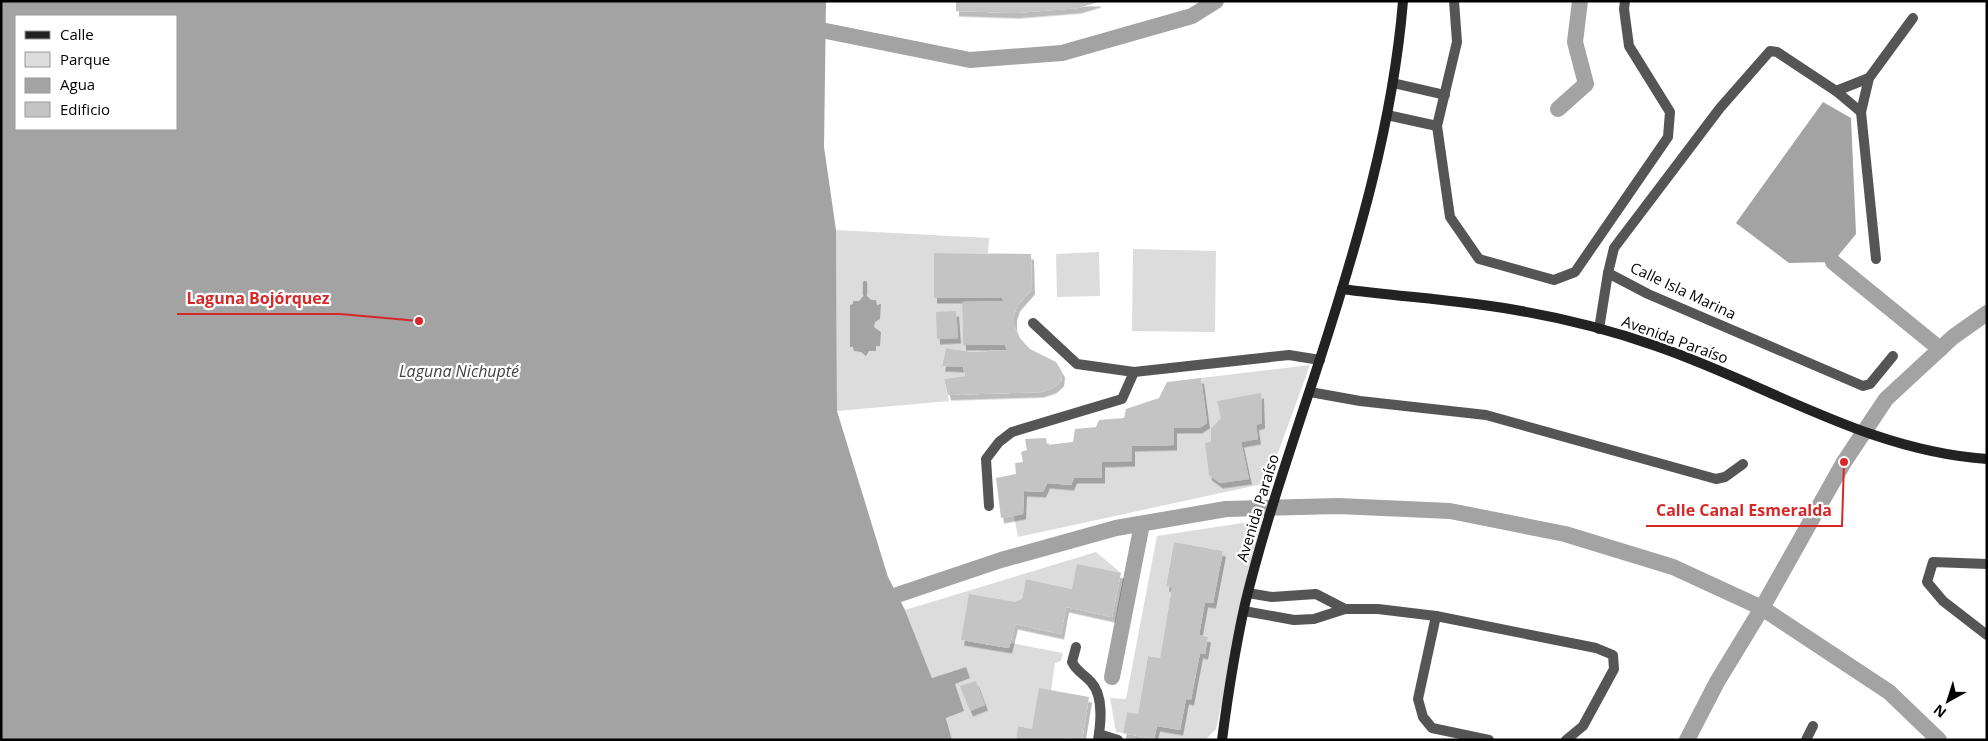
<svg xmlns="http://www.w3.org/2000/svg" width="1988" height="741" viewBox="0 0 1988 741" font-family="'Open Sans',sans-serif">
	<defs>
		<filter id="shadow"><feDropShadow dx="3" dy="5.5" stdDeviation="0" flood-color="#0004"/></filter>
	</defs>
	<rect width="100%" height="100%" fill="#fff"/>
	<g fill="#dcdcdc">
		<polygon points="836,230 989,238 988,253 934,253 934,297 1002,298 1004,301 962,302 963,345 1005,345 1007,350 972,352 946,348 942,365 963,367 965,376 944,379 949,401 837,411"/>
		<polygon points="1133,249 1216,251 1215,332 1132,331"/>
		<polygon points="1099,252 1100,296 1057,297 1056,254"/>
		<polygon points="1310,365 1267,483 1018,537 1014,516 1023,514 1024,491 1043,492 1047,483 1071,485 1074,478 1102,478 1102,462 1132,446 1174,445 1174,428 1199,428 1207,423 1201,378"/>
		<polygon points="1262,520 1216,729 1205,740 1154,739 1157,726 1180,730 1186,699 1191,699 1200,653 1205,654 1208,637 1199,635 1205,602 1213,603 1223,551 1174,542 1166,585 1172,587 1160,658 1148,656 1138,714 1127,712 1123,733 1116,732 1110,698 1126,699 1157,536"/>
		<polygon points="1096,552 1121,573 1072,589 1026,579 1022,599 961,640 1008,648 1011,643 1063,653 1061,661 1055,663 1051,690 1032,729 1018,726 1016,740 952,740 946,717 955,684 966,667 932,678 905,610"/>
	</g>
	<g fill="#a3a3a3" fill-rule="evenodd">
		<path d="M1 1H826L824 147 836 230 837 411 888 577 905 610 932 678 966 667 970 678 955 684 964 711 946 718 952 740H1ZM16 16H176V129H16Z"/>
		<polygon points="1823,102 1851,118 1856,234 1833,262 1789,263 1736,223"/>
		<polygon points="865,294 871,300 876,300 877,305 881,304 880,319 875,322 874,327 881,332 880,346 876,346 876,351 869,351 866,356 861,352 854,351 853,347 850,347 850,305 853,304 853,301 859,301"/>
	</g>
	<g fill="none" stroke-linecap="round" stroke-linejoin="round">
		<polyline stroke="#a3a3a3" stroke-width="4.5" points="865,283 865,294"/>
		<g stroke="#a3a3a3" stroke-width="16">
			<polyline points="826,31 970,60 1062,53 1192,16 1216,1"/>
			<polyline points="1558,109 1586,84 1575,42 1580,1"/>
			<polyline points="1833,262 1940,349"/>
			<polyline points="897,595 1001,560 1116,528 1226,509 1338,506 1450,511 1565,534 1673,567 1762,608 1889,692 1939,740"/>
			<polyline points="1112,677 1142,524"/>
			<polyline points="1687,740 1717,682 1762,608 1844,462 1886,399 1953,337 1987,313"/>
		</g>
	</g>
	<g fill="#c4c4c4" filter="url(#shadow)">
		<polygon points="956,1 1098,1 1098,2 1078,8 1016,13 956,11"/>
		<polygon points="934,253 1031,254 1032,289 1017,306 1014,315 1014,325 1018,336 1030,349 1056,362 1062,372 1061,381 1053,388 1041,392 948,395 944,379 965,376 963,367 942,366 946,348 972,352 1007,350 1005,345 963,345 962,302 1004,301 1002,298 934,298"/>
		<polygon points="956,311 958,338 937,339 936,312"/>
		<polygon points="1201,378 1207,423 1199,428 1174,428 1174,445 1132,446 1132,461 1102,462 1102,478 1074,478 1071,485 1047,483 1043,492 1024,491 1023,514 1001,518 996,478 1016,474 1015,463 1023,462 1021,452 1027,450 1025,439 1046,438 1047,445 1073,442 1075,429 1096,427 1099,420 1124,418 1126,409 1159,398 1167,382"/>
		<polygon points="1261,393 1262,423 1256,425 1258,439 1241,442 1249,479 1220,483 1209,475 1205,443 1211,442 1211,429 1221,418 1217,401"/>
		<polygon points="1174,542 1223,551 1213,603 1205,602 1199,635 1208,637 1205,654 1200,653 1191,700 1186,699 1180,730 1157,726 1154,739 1123,733 1127,712 1138,714 1148,656 1160,658 1172,587 1166,586"/>
		<polygon points="1077,564 1121,573 1112,617 1066,607 1061,634 1015,624 1009,648 961,640 969,594 1015,602 1022,599 1026,579 1072,589"/>
		<polygon points="976,681 985,705 970,711 960,686"/>
		<polygon points="1039,688 1089,697 1082,740 1069,738 1069,740 1016,740 1018,726 1032,729"/>
	</g>
	<g fill="none" stroke-linecap="round" stroke-linejoin="round">
		<g stroke="#555" stroke-width="10">
			<polyline points="1454,1 1457,42 1437,126 1450,217 1479,259 1554,280 1575,272 1668,137 1670,112 1629,46 1624,9 1625,1"/>
			<polyline points="1393,83 1445,95"/>
			<polyline points="1836,91 1869,78"/>
			<polyline points="1861,112 1836,91 1777,52 1770,51 1720,108 1614,248 1608,273 1648,294 1863,386 1870,384 1893,356"/>
			<polyline points="1387,115 1437,126"/>
			<polyline points="1876,259 1861,112 1869,78 1913,18"/>
			<polyline points="1033,323 1077,364 1134,372 1289,355 1320,360"/>
			<polyline points="1599,329 1608,273"/>
			<polyline points="1310,392 1360,401 1486,415 1716,479 1725,477 1743,464"/>
			<polyline points="989,506 986,459 999,442 1012,432 1122,399 1134,372"/>
			<polyline points="1987,564 1933,562 1927,582 1943,601 1987,635"/>
			<polyline points="1248,593 1272,597 1316,594 1345,609"/>
			<polyline points="1244,611 1294,620 1314,619 1345,609 1378,609 1436,616 1596,648 1613,655 1614,669 1583,726 1566,740"/>
			<polyline points="1436,616 1418,699 1423,717 1432,728 1489,740"/>
			<path d="M1076 647 1072 662C1077 672 1084 674 1091 682 1104 696 1101 722 1098 740"/>
			<polyline points="1099,734 1118,740"/>
			<polyline points="1806,740 1813,726"/>
		</g>
		<g stroke="#222" stroke-width="10">
			<path d="M1342 289C1401 297 1462 300 1521 311 1567 319 1613 331 1656 346 1767 384 1867 451 1987 459"/>
			<path d="M1222 740C1228 694 1235 649 1245 604 1265 522 1293 442 1319 362 1357 245 1393 124 1403 1"/>
		</g>
	</g>
	<g text-anchor="middle" stroke-width="4.5" stroke-linejoin="round" paint-order="stroke">
		<g font-size="15" fill="#000" stroke="#fff">
			<text transform="translate(1683 291) rotate(25)" y="5">Calle Isla Marina</text>
			<text transform="translate(1675 340) rotate(20)" y="5">Avenida Paraíso</text>
			<text transform="translate(1258 508) rotate(-73)" y="5">Avenida Paraíso</text>
		</g>
		<g font-size="16" font-style="italic" fill="#444" stroke="#fff">
			<text x="459" y="377">Laguna Nichupté</text>
		</g>
	</g>
	<path fill="none" stroke="#d62828" stroke-width="2" d="M419 321L340 314H177M1844 462L1842 526H1646"/>
	<g fill="#d62828" stroke="#fff" stroke-width="2">
		<circle cx="419" cy="321" r="5"/>
		<circle cx="1844" cy="462" r="5"/>
	</g>
	<g font-size="16" text-anchor="middle" font-weight="bold" fill="#d62828" stroke="#fff" stroke-width="4.5" stroke-linejoin="round" paint-order="stroke">
		<text x="258" y="304">Laguna Bojórquez</text>
		<text x="1744" y="516">Calle Canal Esmeralda</text>
	</g>
	<rect width="1988" height="741" fill="none" stroke="#000000" stroke-width="5"/>
	<rect x="15" y="15" width="162" height="115" fill="#ffffff" stroke="#999999"/>
	<rect x="25" y="31" width="25" height="8" fill="#222222" stroke="#999999"/>
	<text x="60" y="40" font-size="15" fill="#000000">Calle</text>
	<rect x="25" y="52" width="25" height="15" fill="#dcdcdc" stroke="#999999"/>
	<text x="60" y="65" font-size="15" fill="#000000">Parque</text>
	<rect x="25" y="78" width="25" height="15" fill="#a3a3a3" stroke="#999999"/>
	<text x="60" y="90" font-size="15" fill="#000000">Agua</text>
	<rect x="25" y="102" width="25" height="15" fill="#c4c4c4" stroke="#999999"/>
	<text x="60" y="115" font-size="15" fill="#000000">Edificio</text>
	<g transform="translate(1948 701) rotate(219)" stroke="#ffffff" stroke-width="4" paint-order="stroke">
	<path d="M0-4L9 19L0 12L-9 19Z" fill="#000000"/>
	<text y="-8" font-size="14" font-weight="bold" text-anchor="middle" fill="#000000">N</text>
	</g>
</svg>
